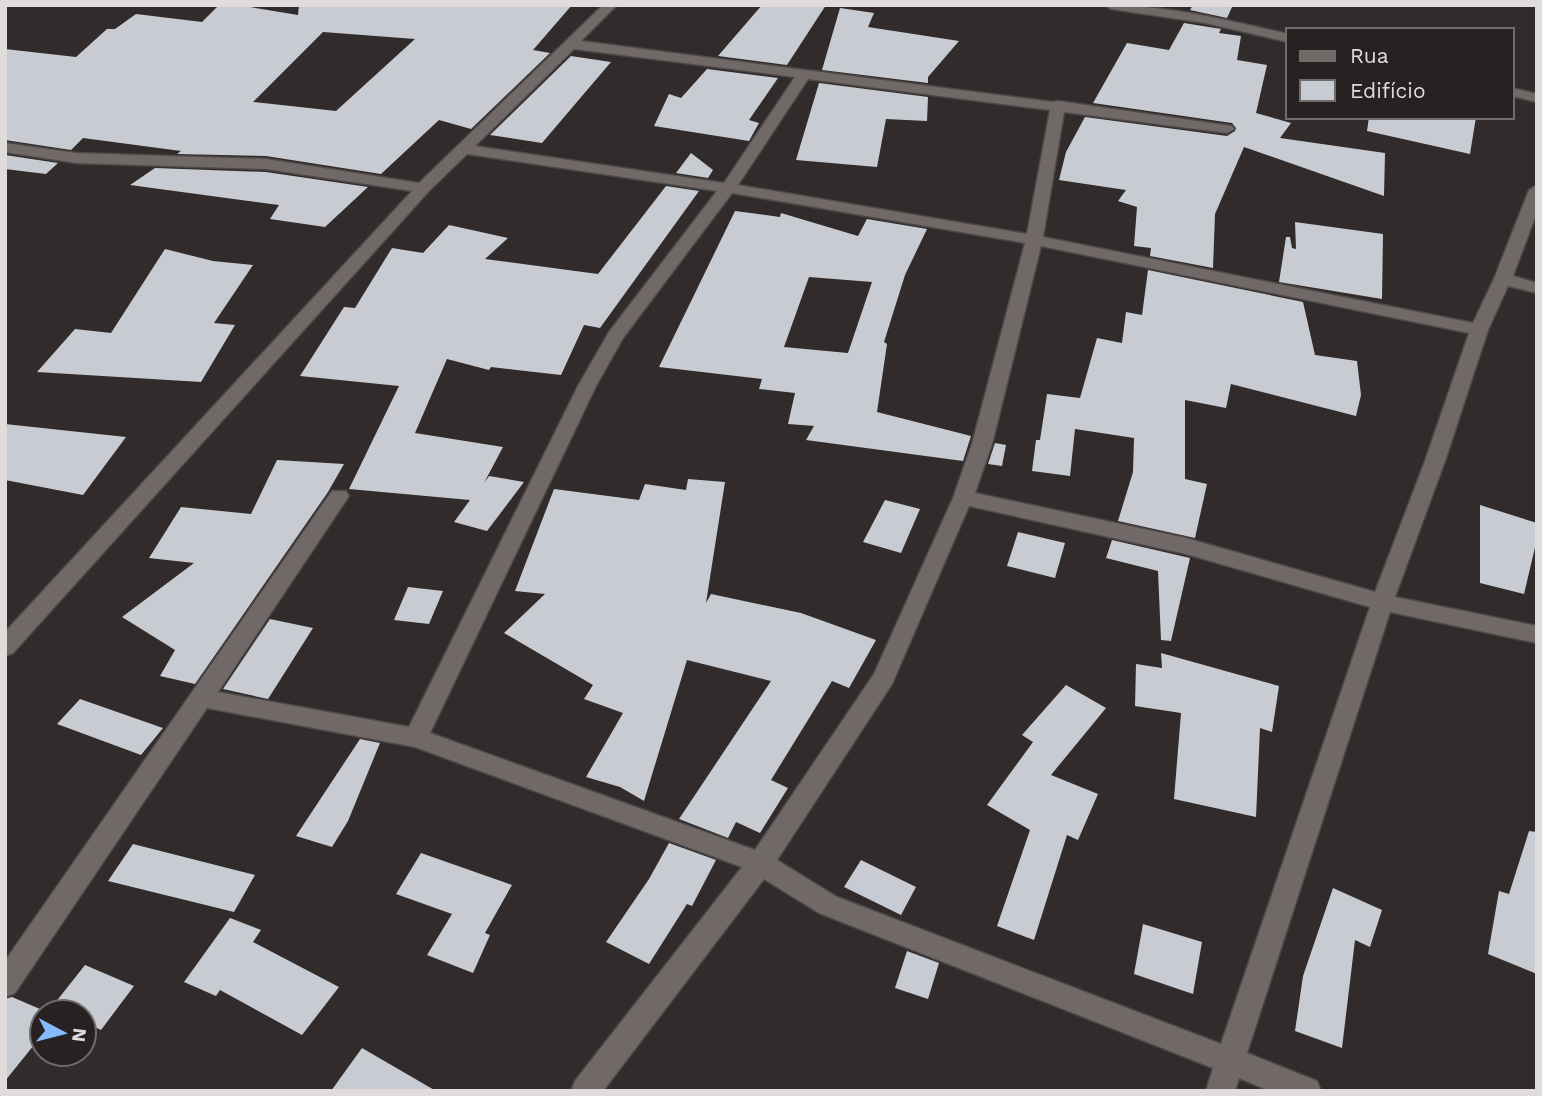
<svg xmlns="http://www.w3.org/2000/svg" width="1542" height="1096" viewBox="0 0 1542 1096" font-family="'Work Sans',sans-serif">
	<rect width="100%" height="100%" fill="#312b2b"/>
	<g fill="#c8ccd2" fill-rule="evenodd">
		<path d="M219 5H238L298 15 299 5H572L533 50 550 53 471 129 439 120 381 174 266 156 177 154 181 151 83 138 71 150 5 140V49L76 57 107 29H115L136 14 202 22ZM323 32 415 39 336 111 253 102Z"/>
		<polygon points="762,5 826,5 787,65 718,56"/>
		<polygon points="1193,5 1233,5 1227,18 1190,10"/>
		<polygon points="840,8 874,13 868,27 959,41 928,77 928,83 822,70"/>
		<polygon points="1184,23 1221,29 1219,33 1241,36 1237,60 1267,65 1256,113 1291,123 1280,138 1385,153 1384,196 1244,147 1215,214 1213,268 1150,256 1151,248 1134,246 1137,207 1118,201 1126,190 1059,180 1066,152 1085,117 1227,136 1235,131 1236,128 1232,123 1093,103 1127,43 1169,50"/>
		<polygon points="571,56 611,62 542,143 490,135"/>
		<polygon points="707,69 778,78 749,120 759,123 749,141 654,126 669,94 681,98"/>
		<polygon points="819,83 928,97 927,121 886,119 877,167 796,160"/>
		<polygon points="1369,117 1476,117 1470,154 1367,131"/>
		<polygon points="691,153 713,170 708,178 676,173"/>
		<polygon points="5,155 58,163 46,174 5,169"/>
		<polygon points="155,168 266,172 368,187 325,227 270,219 279,205 130,185"/>
		<polygon points="666,186 699,191 600,328 584,325 561,375 491,367 489,370 447,359 415,433 503,447 484,483 489,476 524,482 487,531 454,522 470,500 349,489 399,386 300,376 344,307 355,308 392,248 423,253 449,225 508,238 485,259 598,274"/>
		<path d="M735 211 780 217 781 213 858 236 867 219 927 229 905 275 884 342 887 344 877 412 971 436 963 461 806 440 814 426 788 424 795 393 759 389 762 379 659 367ZM809 277 872 282 848 353 784 347Z"/>
		<polygon points="1295,222 1383,234 1382,299 1279,282 1286,237 1290,237 1292,248 1296,249"/>
		<polygon points="165,249 213,261 253,265 214,323 235,325 201,382 37,372 75,329 111,333"/>
		<polygon points="1148,270 1303,302 1315,355 1357,361 1361,395 1356,416 1231,384 1226,408 1185,400 1185,479 1207,484 1195,538 1118,521 1133,472 1134,438 1075,429 1070,476 1032,471 1036,440 1040,440 1047,394 1080,398 1097,338 1122,343 1126,312 1142,315"/>
		<polygon points="5,424 126,437 83,495 5,480"/>
		<polygon points="995,443 1006,445 1002,466 988,464"/>
		<polygon points="277,460 344,464 328,492 195,684 160,676 175,650 122,617 194,563 149,558 181,507 251,514"/>
		<polygon points="688,479 725,482 706,603 711,594 801,613 876,640 849,688 832,681 771,780 788,788 760,833 736,822 728,838 679,819 771,681 687,660 644,801 620,787 586,777 623,713 584,699 593,685 504,633 545,594 515,591 554,489 639,500 645,484 686,490"/>
		<polygon points="885,500 920,509 901,553 863,542"/>
		<polygon points="1480,505 1537,523 1537,539 1524,594 1480,583"/>
		<polygon points="1018,532 1065,543 1055,578 1007,566"/>
		<polygon points="1112,540 1190,558 1171,641 1161,640 1158,571 1106,558"/>
		<polygon points="408,587 443,591 429,624 394,620"/>
		<polygon points="270,619 313,628 268,699 223,689"/>
		<polygon points="1161,653 1279,686 1272,732 1260,728 1256,817 1174,799 1181,713 1135,706 1136,664 1162,668"/>
		<polygon points="1066,685 1106,708 1051,775 1098,794 1078,840 1067,835 1034,940 997,926 1030,830 987,805 1033,742 1022,735"/>
		<polygon points="80,699 163,728 141,755 57,724"/>
		<polygon points="360,739 380,743 348,821 332,847 296,836"/>
		<polygon points="1529,831 1537,832 1537,974 1488,954 1499,891 1509,894"/>
		<polygon points="669,843 716,860 692,906 687,904 649,964 606,942 649,879"/>
		<polygon points="133,844 255,875 234,912 108,881"/>
		<polygon points="421,853 512,885 485,933 490,935 473,973 427,955 452,914 396,894"/>
		<polygon points="861,860 916,887 901,915 844,887"/>
		<polygon points="1333,888 1382,910 1370,947 1355,940 1342,1048 1295,1031 1303,976"/>
		<polygon points="230,918 261,930 253,942 339,987 302,1035 220,990 216,996 184,982"/>
		<polygon points="1143,924 1202,942 1193,994 1134,974"/>
		<polygon points="907,951 939,963 928,999 895,988"/>
		<polygon points="85,965 134,986 101,1030 84,1022 84,1012 61,1012 51,1008"/>
		<polygon points="12,997 47,1012 42,1012 42,1035 5,1081 5,999"/>
		<polygon points="362,1048 436,1091 331,1091"/>
	</g>
	<g fill="none" stroke-linecap="round" stroke-linejoin="round">
		<g stroke="#4d4747" stroke-width="3">
			<g id="street">
				<path d="M603 5H617L581 41 1053 102 1058 101 1232 126 1234 129 1227 133 1064 112 1043 237 1473 323 1494 279 1529 190 1537 185V212L1513 276 1537 283V293L1508 286 1488 330 1445 461 1395 597 1537 626V643L1390 612 1247 1053 1317 1081 1321 1091H1270L1239 1078 1235 1091H1206L1213 1068 819 913 764 879 603 1091H571L575 1081 742 867 415 747 207 708 15 993 5 997V961L332 491H346L349 496 218 692 409 727 578 386 609 332 717 191 467 154 429 191 13 653 5 656V632L412 191 266 169 76 163 5 152V143L76 153 266 159 419 183ZM574 49 795 77 724 183 475 146ZM808 79 1050 110 1027 234 738 185ZM732 193 1025 243 972 444 953 498 874 674 755 850 430 733 596 386 623 338ZM1041 246 1469 333 1425 461 1375 592 1186 538 975 493 992 444ZM969 506 1186 554 1370 607 1221 1044 837 897 777 860 892 684Z"/>
				<path d="M1105 5C1167 5 1227 20 1288 34V42L1205 23 1111 9Z"/>
				<polygon points="1512,88 1537,94 1537,102 1512,96"/>
			</g>
		</g>
		<use href="#street" fill="#706968" fill-rule="evenodd"/>
	</g>
	<rect width="1542" height="1096" fill="none" stroke="#e0dcdc" stroke-width="14"/>
	<rect x="1286" y="28" width="228" height="91" fill="#272121" stroke="#716c6c" stroke-width="2"/>
	<rect x="1300" y="51" width="35" height="10" fill="#706968" stroke="#716c6c" stroke-width="2"/>
	<text x="1350" y="63" font-size="21" fill="#e0dcdc">Rua</text>
	<rect x="1300" y="80" width="35" height="21" fill="#c8ccd2" stroke="#716c6c" stroke-width="2"/>
	<text x="1350" y="98" font-size="21" fill="#e0dcdc">Edifício</text>
	<g transform="translate(63 1033) rotate(97)"><circle r="33" fill="#272121" stroke="#716c6c" stroke-width="2"/>
	<path d="M0-5L12 26L0 18L-12 26Z" fill="#86bbfb"/>
	<text y="-10" font-size="19" font-weight="bold" text-anchor="middle" fill="#e0dcdc">N</text>
	</g>
</svg>
